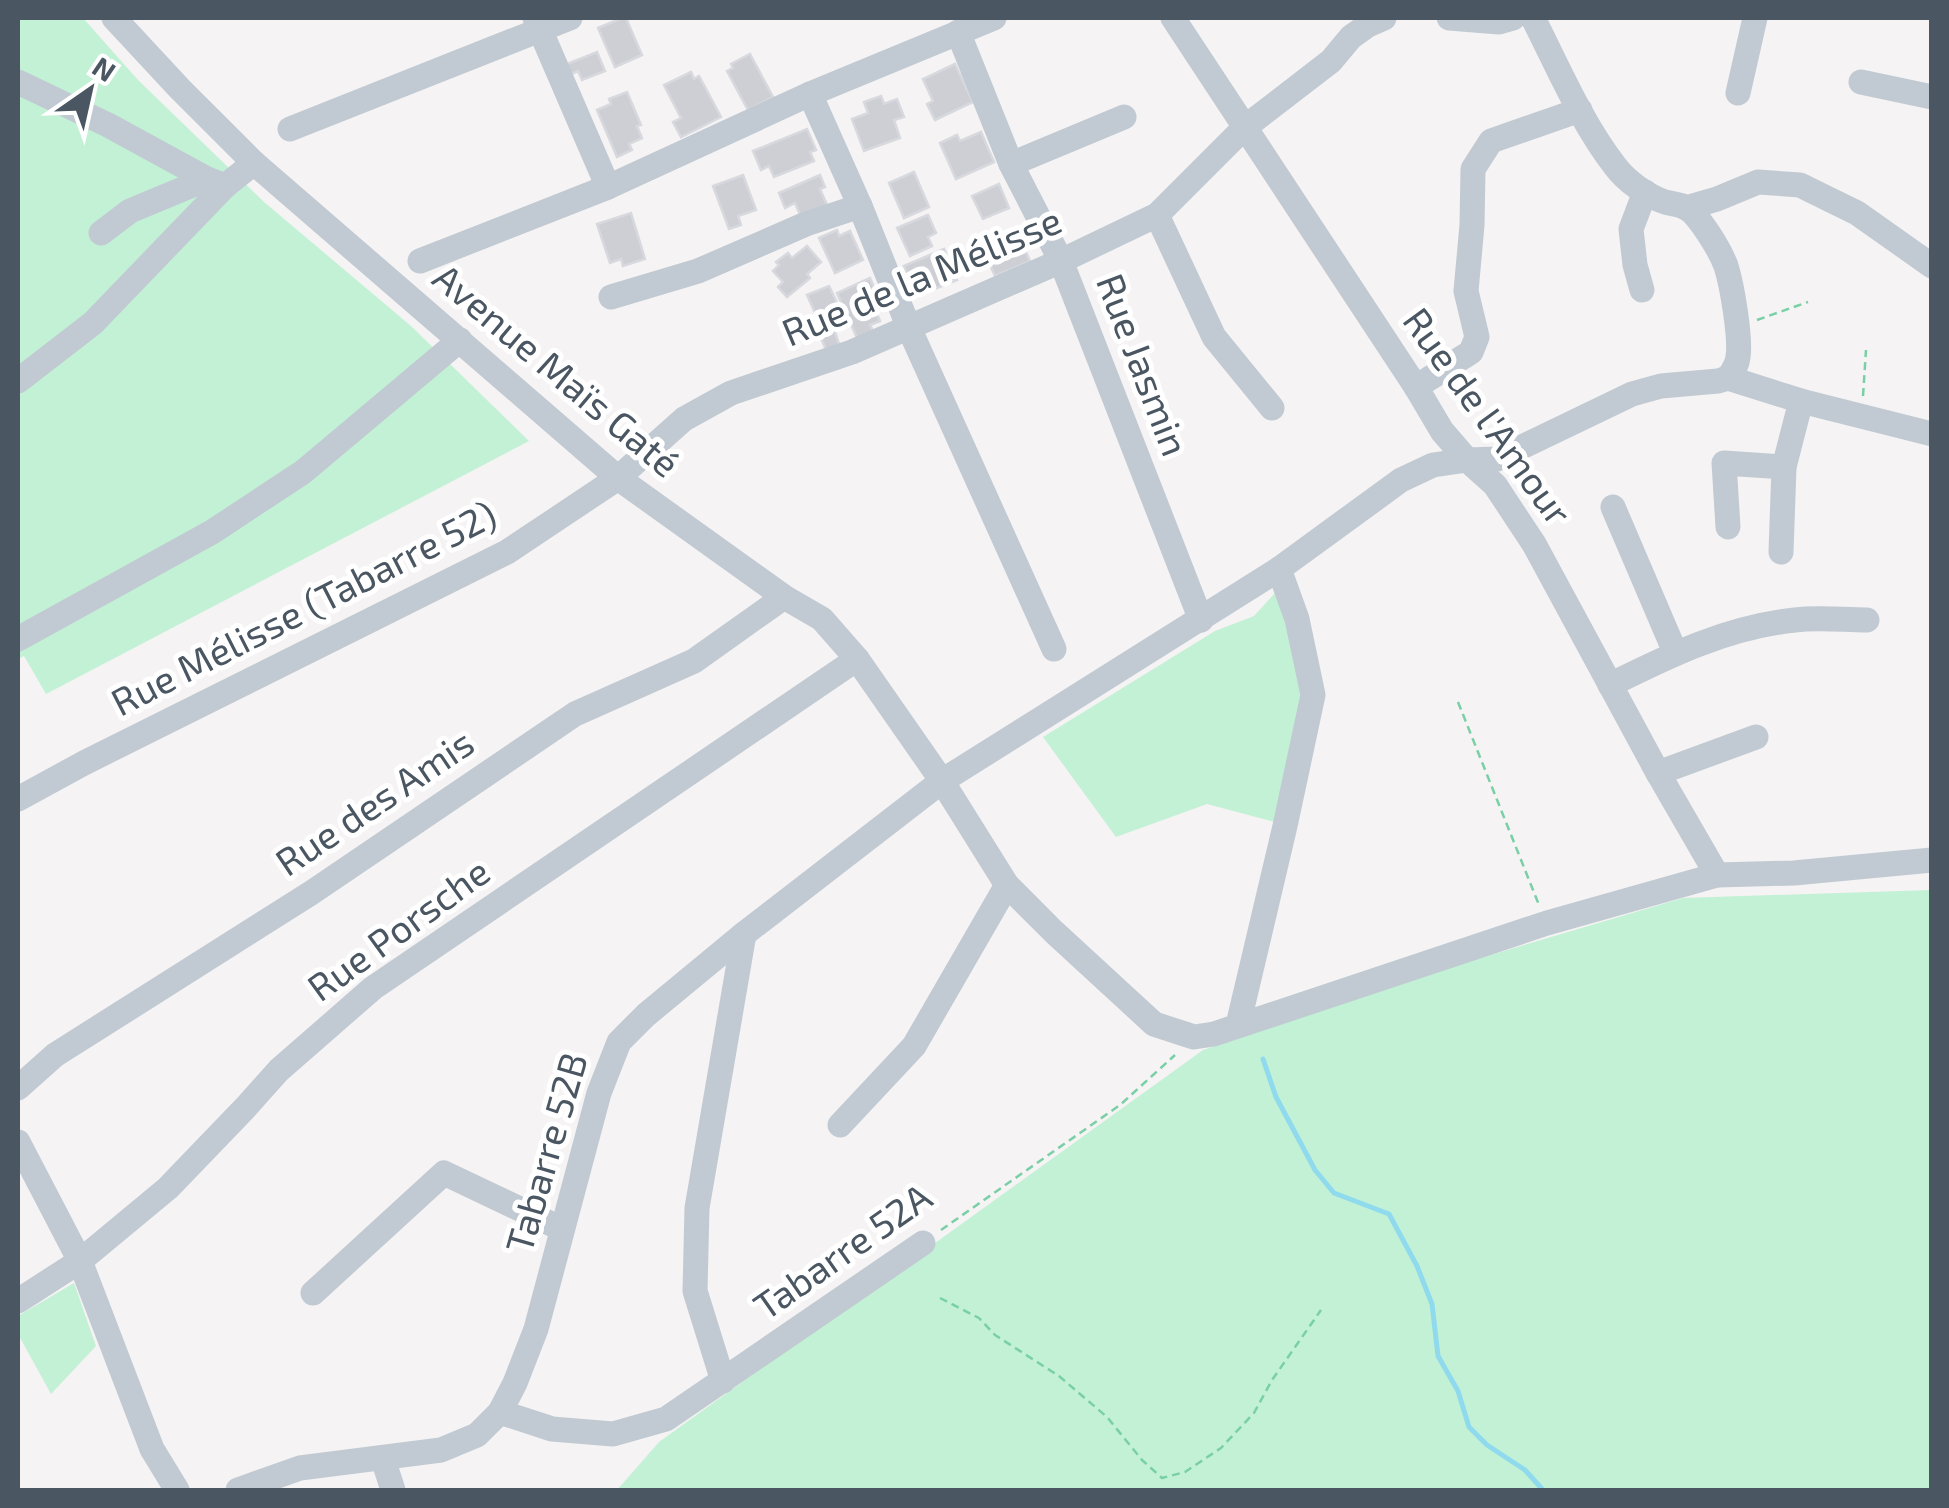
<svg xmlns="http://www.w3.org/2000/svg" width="1949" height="1508" viewBox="0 0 1949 1508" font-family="'Exo 2',sans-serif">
	<rect width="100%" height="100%" fill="#f5f3f3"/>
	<g fill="#c3f1d5">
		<polygon points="18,18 83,18 138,80 264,202 411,326 529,441 46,694 24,656 18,659"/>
		<polygon points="1275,593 1292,624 1305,704 1275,822 1207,804 1116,837 1043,737 1215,631 1254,616"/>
		<polygon points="1931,890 1931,1490 617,1490 659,1442 1203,1050 1399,982 1683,898"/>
		<polygon points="74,1283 96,1346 51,1394 18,1334 18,1316"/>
	</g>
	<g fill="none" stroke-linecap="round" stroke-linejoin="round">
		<polyline stroke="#90daee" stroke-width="5" points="1263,1059 1276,1097 1315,1170 1334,1193 1389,1214 1417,1266 1432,1304 1438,1356 1458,1391 1469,1427 1487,1445 1525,1470 1543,1490"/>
	</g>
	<g fill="#cdcfd5" stroke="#d7d9de" stroke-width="2.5">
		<polygon points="622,18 626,18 642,55 615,67 598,28"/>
		<polygon points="597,52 605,71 582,80 578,71 571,74 567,64"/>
		<polygon points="750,54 773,97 748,110 727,71 733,68 731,64"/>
		<polygon points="955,64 973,102 935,120 927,104 933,101 923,79"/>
		<polygon points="691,72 694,79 699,76 721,117 681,137 673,122 681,118 664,85"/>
		<polygon points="627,92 641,125 637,126 642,138 629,144 632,150 617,157 597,110 611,104 609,99"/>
		<polygon points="881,96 884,104 897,99 904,117 894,120 900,138 864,151 852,119 868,113 864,102"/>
		<polygon points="807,129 816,150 810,152 814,161 774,177 769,166 761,170 753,151"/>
		<polygon points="981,132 994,162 956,179 940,143 957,135 960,141"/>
		<polygon points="914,172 929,207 904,218 889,183"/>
		<polygon points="743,175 756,210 738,216 741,225 729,229 713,186"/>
		<polygon points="820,175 825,187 820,189 827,205 801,217 795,203 785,208 779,193"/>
		<polygon points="999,184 1009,208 983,219 972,196"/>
		<polygon points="631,213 645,259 623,266 621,259 610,263 597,224"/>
		<polygon points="928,215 936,233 928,237 932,246 910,256 897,228"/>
		<polygon points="837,230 839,236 850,231 863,260 835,273 819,238"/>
		<polygon points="1018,234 1030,261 995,276 983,249"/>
		<polygon points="807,246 821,262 807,274 810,278 787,297 778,287 783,282 773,271 779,265 776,262 788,253 792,258"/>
		<polygon points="944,249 957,280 917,296 904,266"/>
		<polygon points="870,278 879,299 872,302 880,321 870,325 874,333 858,340 837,293"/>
		<polygon points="829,286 839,307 817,317 807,295"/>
		<polygon points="827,324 830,333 835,332 841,350 828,355 817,328"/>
	</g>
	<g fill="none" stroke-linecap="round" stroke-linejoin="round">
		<g stroke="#7ad0a6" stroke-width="2.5" stroke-dasharray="8 5" stroke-linecap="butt">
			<polyline points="1757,320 1808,302"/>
			<polyline points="1863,396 1866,350"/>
			<polyline points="1458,702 1539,905"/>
			<polyline points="941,1230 1120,1105 1175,1055"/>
			<polyline points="940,1298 979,1318 995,1335 1059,1376 1107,1417 1142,1460 1162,1478 1185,1472 1221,1448 1254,1413 1272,1380 1321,1310"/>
		</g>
		<g stroke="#c1cad2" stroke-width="25">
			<polyline points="114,18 180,89 254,163 618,478 784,597 822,619 857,659 942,781 1007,885 1054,932 1154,1024 1194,1037 1214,1034 1547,923 1717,875 1794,873 1932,860"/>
			<polyline points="535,18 608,187"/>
			<polyline points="1173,18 1416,387 1442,431 1467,460 1495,485 1534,544 1658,773 1717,875"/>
			<polyline points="1449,18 1499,22 1513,18"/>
			<path d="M1533 18C1558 67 1581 122 1615 166 1626 181 1647 196 1665 202 1672 204 1680 204 1687 208 1700 217 1720 250 1726 266 1732 285 1741 338 1738 357 1737 366 1733 371 1728 378"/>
			<polyline points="958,32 1011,164 1061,261 1201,620"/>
			<polyline points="18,82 108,125 207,179 225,186"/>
			<polyline points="1861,82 1932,97"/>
			<polyline points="1738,93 1755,18"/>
			<polyline points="810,94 860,206 909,328 1054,649"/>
			<polyline points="290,129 570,18"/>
			<polyline points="1011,164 1124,117"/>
			<polyline points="1686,208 1717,199 1758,182 1800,185 1857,213 1932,266"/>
			<polyline points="1157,215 1214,337 1272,408"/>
			<polyline points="101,233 130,211 207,179"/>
			<polyline points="420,261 608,187 810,94 994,18"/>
			<polyline points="1642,290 1635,265 1631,229 1645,192"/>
			<polyline points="611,297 698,271 806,224 860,206"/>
			<polyline points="18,381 93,323 225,186 254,163"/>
			<polyline points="1416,387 1471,352 1477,337 1466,291 1472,225 1473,169 1491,141 1580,110"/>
			<polyline points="1613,507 1675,652"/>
			<polyline points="1728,527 1724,463 1784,467"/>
			<polyline points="1781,552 1784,467 1801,401"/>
			<polyline points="18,639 212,532 303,472 460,340"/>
			<path d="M1610 685C1670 655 1728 627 1795 620 1819 617 1843 620 1867 620"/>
			<polyline points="1658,773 1756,737"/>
			<polyline points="18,799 84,763 507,552 618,478 684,419 731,393 852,352 1061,261 1157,215 1244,128 1331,61 1351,37 1368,25 1384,18"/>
			<polyline points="1238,1025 1285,826 1313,695 1297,619 1279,569"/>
			<polyline points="18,1088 55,1055 311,893 575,714 694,661 784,597"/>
			<polyline points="840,1125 914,1046 1007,885"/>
			<polyline points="18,1142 80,1261 152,1449 177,1490"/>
			<polyline points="313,1293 444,1173 562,1229"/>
			<polyline points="18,1301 80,1261 168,1188 245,1108 279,1070 373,988 857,659"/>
			<polyline points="723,1381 695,1291 697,1208 744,934"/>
			<polyline points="500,1412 552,1429 613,1434 666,1419 923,1243"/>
			<polyline points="383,1459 393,1490"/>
			<polyline points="238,1490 300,1468 441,1450 477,1435 500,1412 515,1383 536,1329 599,1093 619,1042 646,1015 744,934 942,781 1279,569 1401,480 1433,465 1467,460 1497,459 1632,394 1661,386 1718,381 1728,378 1801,401 1932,434"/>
		</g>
	</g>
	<g text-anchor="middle" stroke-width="10" stroke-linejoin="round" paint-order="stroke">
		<g font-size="38" fill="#4a5661" stroke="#fff">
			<text transform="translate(922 277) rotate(-23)" y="13">Rue de la Mélisse</text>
			<text transform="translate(1142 365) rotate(69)" y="13">Rue Jasmin</text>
			<text transform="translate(556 371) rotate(40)" y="13">Avenue Maïs Gaté</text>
			<text transform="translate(1487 417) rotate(54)" y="13">Rue de l'Amour</text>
			<text transform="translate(304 609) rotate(-27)" y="13">Rue Mélisse (Tabarre 52)</text>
			<text transform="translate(375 803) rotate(-34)" y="13">Rue des Amis</text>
			<text transform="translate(399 930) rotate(-36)" y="13">Rue Porsche</text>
			<text transform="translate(547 1153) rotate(-74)" y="13">Tabarre 52B</text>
			<text transform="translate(843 1252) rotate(-35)" y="13">Tabarre 52A</text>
		</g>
	</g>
	<rect width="1949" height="1508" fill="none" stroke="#4a5661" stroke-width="40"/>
	<g transform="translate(90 90) rotate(34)" stroke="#ffffff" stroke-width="8" paint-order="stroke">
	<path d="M0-8L18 38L0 25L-18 38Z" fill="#4a5661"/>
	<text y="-15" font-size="28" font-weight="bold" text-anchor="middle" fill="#4a5661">N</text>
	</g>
</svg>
